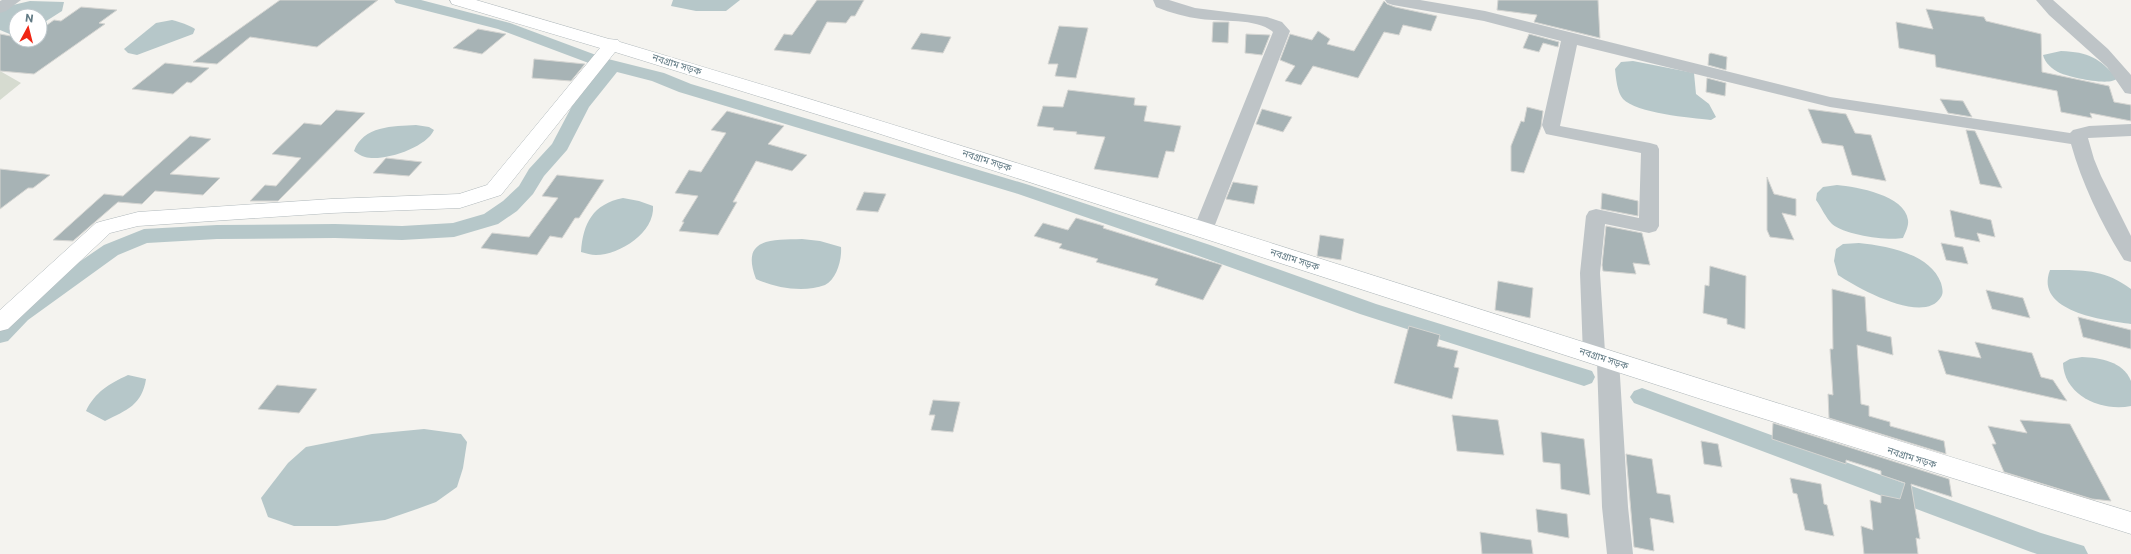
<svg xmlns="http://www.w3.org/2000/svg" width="2131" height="554" viewBox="0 0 2131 554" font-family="Commissioner,'Noto Sans Bengali',sans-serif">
	<rect width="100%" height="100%" fill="#f4f3ef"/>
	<polygon fill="#d6dbd0" points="0,71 21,83 0,100"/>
	<g fill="#b6c7c9">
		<polygon points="673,0 740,0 726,11 696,11 671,6"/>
		<polygon points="30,1 64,2 62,11 40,25 40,16 16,16 16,34 12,35 0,30 0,12 13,5"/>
		<path d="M172 20C180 22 189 25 195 29L193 34 137 55 128 53 124 49 156 23Z"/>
		<path d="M2061 51C2089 52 2099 58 2117 78 2112 87 2069 77 2060 73 2052 69 2045 63 2043 55Z"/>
		<path d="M1633 61 1694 73 1696 94 1709 104 1716 117 1711 120C1691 118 1636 113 1623 99 1617 92 1616 78 1615 69L1621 62Z"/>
		<path d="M416 125 429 127 434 130C426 148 383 162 365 157 361 156 357 153 354 151 363 126 393 126 416 125Z"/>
		<path d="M1837 185C1857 187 1905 195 1908 220 1909 226 1905 233 1903 238 1887 241 1845 235 1832 224 1826 218 1821 207 1816 200L1817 193 1823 187Z"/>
		<path d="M623 198 639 201 653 206C655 232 620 255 596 255 591 255 586 253 581 252 583 223 593 204 623 198Z"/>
		<path d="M802 239 820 241 841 247C842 259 837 279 825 285 804 293 775 288 756 279 740 237 772 240 802 239Z"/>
		<path d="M1859 243C1886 246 1930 253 1941 283 1942 287 1944 293 1941 297 1924 326 1856 287 1838 275L1834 261 1836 249 1843 244Z"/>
		<path d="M2050 270C2083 270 2104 269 2131 289V324C2104 320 2034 312 2050 270Z"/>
		<path d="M2082 357C2100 358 2123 361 2131 381 2131 387 2131 399 2131 406 2102 412 2064 396 2063 363L2070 359Z"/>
		<path d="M128 375 146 379C142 405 127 410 105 421L86 411C95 392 109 384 128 375Z"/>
		<polygon points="424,429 461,434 467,442 463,468 457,487 436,502 417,509 385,520 337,526 294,526 268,517 261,498 288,463 306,447 372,434"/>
	</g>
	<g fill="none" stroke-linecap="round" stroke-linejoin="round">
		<g fill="#b6c7c9" fill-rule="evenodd">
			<polygon points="394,0 421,0 510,23 604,58 664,73 691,84 1029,185 1210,245 1376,304 1592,371 1595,377 1592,383 1584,386 1360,314 1196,255 1015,193 679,92 652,81 617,72 589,107 567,150 544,176 533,194 517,211 498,224 454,237 402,240 335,238 217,239 147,243 118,255 28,320 8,341 0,343 0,321 12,308 104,245 144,229 217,225 335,224 402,226 453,223 484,214 503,201 519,186 529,169 552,144 572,106 602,68 498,29 396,3"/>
			<polygon points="1642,388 2041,533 2084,546 2088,554 2037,554 2031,552 1634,403 1630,397 1634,391"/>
		</g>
	</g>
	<g fill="#a7b3b5" stroke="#d5d5d2">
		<polygon points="280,0 378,0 317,47 250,37 217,64 193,62"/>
		<polygon points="817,0 864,0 855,16 851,16 846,23 827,22 810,54 774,50 784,34 792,35"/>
		<polygon points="1498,0 1598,0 1600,38 1534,22 1537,15 1497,10"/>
		<polygon points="1384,1 1387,4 1395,7 1437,16 1431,31 1403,25 1399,35 1384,32 1358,78 1313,66 1301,85 1285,81 1295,66 1280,60 1290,34 1312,40 1318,31 1330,39 1327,44 1354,51"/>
		<polygon points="81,7 117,10 99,23 105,24 34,74 0,71 0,34 16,37 16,40 40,40 40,30 54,20 61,21"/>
		<polygon points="1926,9 1984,17 1986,21 2041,34 2042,72 2109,86 2114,102 2131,105 2131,121 2090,113 2092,118 2061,112 2057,91 1936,67 1935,55 1899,48 1896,22 1933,29"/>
		<polygon points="1213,22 1229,22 1228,43 1212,42"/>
		<polygon points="1059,26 1088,28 1076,78 1055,76 1058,64 1048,64"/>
		<polygon points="478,29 506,34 482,54 453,48"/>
		<polygon points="921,33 951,37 943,53 911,49"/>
		<polygon points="1246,34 1270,35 1262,55 1245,53"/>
		<polygon points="1529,34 1559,42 1558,47 1543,43 1539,52 1523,48"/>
		<polygon points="1711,53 1727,57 1726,70 1708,65 1709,54"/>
		<polygon points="534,59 585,64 571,81 532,78"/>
		<polygon points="165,63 209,68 191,83 187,82 173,94 132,89"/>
		<polygon points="1707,78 1726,83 1725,96 1706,92"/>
		<polygon points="1068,90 1135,98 1134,105 1147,106 1144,121 1181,126 1174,152 1166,151 1158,178 1094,169 1105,137 1076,134 1077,132 1053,130 1054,128 1037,126 1043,106 1063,107"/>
		<polygon points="1940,99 1963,101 1972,117 1948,113"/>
		<polygon points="1527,107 1543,111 1541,127 1524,173 1511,171 1511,146 1521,121 1524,122"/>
		<polygon points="1262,109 1292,117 1283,132 1256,124"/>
		<polygon points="1808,109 1846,114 1855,133 1871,135 1886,181 1852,175 1843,146 1822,143"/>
		<polygon points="336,110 365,113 278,201 250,201 265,185 276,186 301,158 272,154 304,123 321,125"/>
		<polygon points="727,111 784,126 768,144 807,155 792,171 756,161 733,202 737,202 718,235 679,231 684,222 682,222 698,196 675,193 689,170 701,172 726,133 711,130"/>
		<polygon points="1966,130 1975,131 2002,188 1980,184"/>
		<polygon points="190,136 211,139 170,174 220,178 203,195 155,191 142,204 118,202 73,241 53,240 104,194 123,196"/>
		<polygon points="386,158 422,162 409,176 373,173"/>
		<polygon points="0,169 45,174 50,175 33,188 28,188 0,209"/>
		<polygon points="557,175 604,180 579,218 575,218 562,238 550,236 537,255 481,248 492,233 529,237 558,198 542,196"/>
		<polygon points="1767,177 1774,194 1796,199 1796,216 1782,213 1794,240 1770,237 1767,230"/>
		<polygon points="1233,182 1258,186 1254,204 1226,199"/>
		<polygon points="864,192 886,194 878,212 856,210"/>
		<polygon points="1602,193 1638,201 1638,216 1601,209"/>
		<polygon points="1950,210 1991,220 1995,237 1977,233 1980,242 1955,237"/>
		<polygon points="1076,218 1104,226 1103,228 1222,265 1203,300 1155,285 1158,279 1096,262 1098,259 1059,248 1062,244 1034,236 1043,223 1068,230"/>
		<polygon points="1606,226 1642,233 1650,265 1633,263 1636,274 1603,271 1602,265"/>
		<polygon points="1320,235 1344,239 1341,260 1317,256"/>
		<polygon points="1941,243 1963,247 1968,264 1946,260"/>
		<polygon points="1710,266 1746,276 1745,329 1727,324 1727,319 1703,313 1705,285 1709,286"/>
		<polygon points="1498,281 1533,288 1530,318 1495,310"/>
		<polygon points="1832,289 1865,297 1867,331 1891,337 1893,355 1857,345 1861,404 1869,406 1869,416 1890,422 1890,426 1944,441 1946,454 1829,418 1828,394 1833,395 1830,349 1833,349"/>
		<polygon points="1986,290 2023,298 2030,318 1992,309"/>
		<polygon points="2078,317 2131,330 2131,349 2083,337"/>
		<polygon points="1409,326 1440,335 1437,346 1458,351 1454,367 1459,368 1452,399 1394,383"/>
		<polygon points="1975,342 2032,353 2041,377 2053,380 2067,401 1946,374 1938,350 1981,358"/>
		<polygon points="277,385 317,389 299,413 258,409"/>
		<polygon points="933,400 960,402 953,432 931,430 935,415 929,415"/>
		<polygon points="1452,415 1498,420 1504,455 1457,451"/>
		<polygon points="2020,420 2070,424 2111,501 2092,499 2004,472 1992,444 1996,444 1988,426 2027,433"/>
		<polygon points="1773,423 1949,479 1952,497 1911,484 1920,539 1916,538 1918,554 1864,554 1861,526 1873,530 1870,500 1881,503 1881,495 1900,499 1905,483 1881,475 1881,471 1846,460 1846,464 1772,439"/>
		<polygon points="1541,432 1584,439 1590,495 1561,489 1560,464 1543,462"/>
		<polygon points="1701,441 1718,444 1722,467 1704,464"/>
		<polygon points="1626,454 1652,459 1657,493 1670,495 1674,523 1650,518 1654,551 1634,547"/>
		<polygon points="1790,478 1821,484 1824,504 1827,505 1834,536 1805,530 1797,494 1793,493"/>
		<polygon points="1536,509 1567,514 1569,538 1538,532"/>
		<polygon points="1480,532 1531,540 1533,554 1482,554"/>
	</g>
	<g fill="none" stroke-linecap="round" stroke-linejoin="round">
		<g stroke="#b0b8bb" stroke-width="1">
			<path id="secondary" d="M450 0H476L609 39 618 40 620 42C1126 192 1626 360 2131 512V534L1704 400 871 131 615 52 501 195 460 208 331 213 138 226 110 233 8 329 0 331V310L96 223 103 221 138 212 331 199 459 194 487 185 600 48 452 4Z"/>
		</g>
		<g fill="#bec4c7" fill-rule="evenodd">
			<polygon points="2,0 21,0 6,11 0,13 0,1"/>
			<path d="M1153 0H1169L1195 8 1267 17 1282 22 1290 31 1213 230 1210 235 1203 237 1196 235 1193 230 1273 32C1258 18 1221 22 1201 19 1186 17 1171 13 1156 7Z"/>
			<path d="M1385 0H1420L1485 11 1830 97 2070 133 2073 130 2089 126 2131 124V136L2088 138 2094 159 2101 176 2131 236V262L2124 260C2102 225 2082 184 2071 144L1830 107 1577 45 1560 126 1650 143 1657 145 1659 149V226L1656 231 1649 233 1605 224 1600 273 1605 352 1616 354 1619 360 1628 507 1633 554H1607L1602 507 1597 362 1586 361 1583 355 1580 273 1586 216 1589 211 1596 209 1639 218 1641 153 1546 134 1542 125 1561 41 1484 21 1393 5 1387 3Z"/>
			<polygon points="2036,0 2053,0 2108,49 2131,75 2131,94 2125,93 2107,67 2049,15"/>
		</g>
		<use href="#secondary" fill="#fff" fill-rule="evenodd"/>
	</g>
	<g text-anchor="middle" stroke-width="4" stroke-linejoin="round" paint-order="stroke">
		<g font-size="10" fill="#607983" stroke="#fff">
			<text transform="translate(677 64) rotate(17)" y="4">নবগ্রাম সড়ক</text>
			<text transform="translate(987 160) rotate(18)" y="4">নবগ্রাম সড়ক</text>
			<text transform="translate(1295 259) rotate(18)" y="4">নবগ্রাম সড়ক</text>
			<text transform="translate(1604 358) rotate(18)" y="4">নবগ্রাম সড়ক</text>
			<text transform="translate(1912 457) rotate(17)" y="4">নবগ্রাম সড়ক</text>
		</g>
	</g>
	<g transform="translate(28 28) rotate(7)"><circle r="19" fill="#ffffff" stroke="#bfc9cd"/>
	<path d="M0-3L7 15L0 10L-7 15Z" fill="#f02513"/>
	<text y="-6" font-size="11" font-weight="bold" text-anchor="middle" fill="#607983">N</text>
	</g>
</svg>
